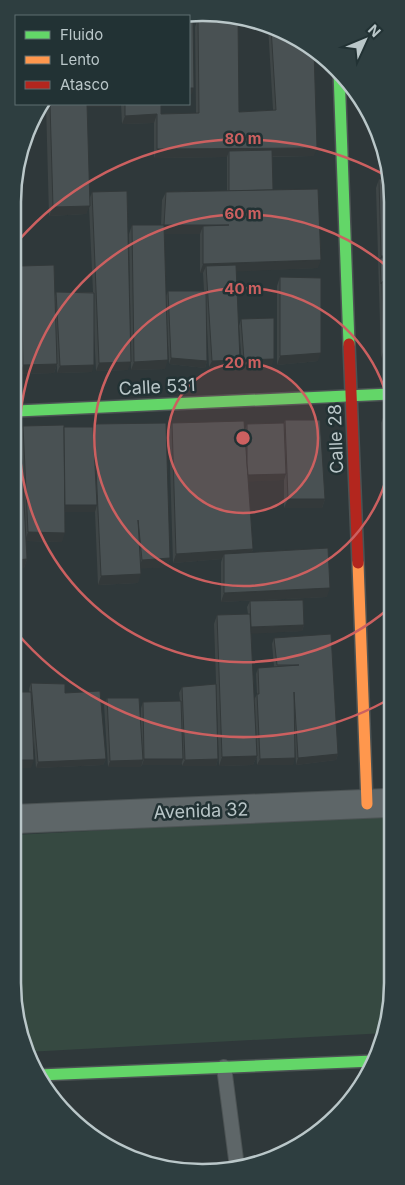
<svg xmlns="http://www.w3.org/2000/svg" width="405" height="1185" viewBox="0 0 405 1185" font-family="Inter,sans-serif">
	<rect width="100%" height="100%" fill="#2f383a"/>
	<polygon fill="#364941" points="387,815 386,1033 26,1052 13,982 14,835"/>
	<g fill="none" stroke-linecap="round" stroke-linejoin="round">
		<g stroke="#4c5354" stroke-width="16">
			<polyline id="lane" points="224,1067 237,1167"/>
		</g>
		<g stroke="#4c5354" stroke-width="30">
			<polyline id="street" points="14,819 387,803"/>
		</g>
		<g stroke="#4c5354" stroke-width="14">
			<g id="fast">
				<polyline points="339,72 349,344"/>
				<polyline points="17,411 390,394"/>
				<polyline points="39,1075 373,1061"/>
			</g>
		</g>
		<g stroke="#4c5354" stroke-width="14">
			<polyline id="slow" points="358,563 367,804"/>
		</g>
		<g stroke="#4c5354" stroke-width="14">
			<polyline id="jam" points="349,344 358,563"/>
		</g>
		<use href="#lane" stroke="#5e6668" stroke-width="14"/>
		<use href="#street" stroke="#5e6668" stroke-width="28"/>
		<use href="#fast" stroke="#63d668" stroke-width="11"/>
		<use href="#slow" stroke="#ff974d" stroke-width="11"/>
		<use href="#jam" stroke="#b3261e" stroke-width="11"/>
	</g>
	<g fill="#3f4647" fill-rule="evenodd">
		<path d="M198 18 239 112 273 110 268 26 298 38 314 156 272 157 273 190 318 268 236 271 237 366 209 367 207 329V361L205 368 169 364 167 326 165 369 131 370 129 234 132 225H161L162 200 166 192 227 191V157L154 158V123L122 124 121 104H161V114L196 113 195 27ZM164 234H200V273H203L204 291H168L166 296Z"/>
		<polygon points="46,104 120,104 119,107 87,107 89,200 92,192 128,370 96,371 94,331 92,372 57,373 57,364 54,373 20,374 18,287 18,274 21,266 55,296 56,292 93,292 89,206 86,214 49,216"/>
		<polygon points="374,122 383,152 375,152"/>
		<polygon points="379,179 390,358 381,358 376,188"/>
		<polygon points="280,277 318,361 277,365 277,286"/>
		<polygon points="241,319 272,365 242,366 239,326"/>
		<polygon points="385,412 390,412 388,626 381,423"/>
		<polygon points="285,420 325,499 322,508 284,508 284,480 248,481 253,549 252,552 327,597 221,602 221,562 222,559 173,563 169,432 172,423 245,430 247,424 284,423"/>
		<polygon points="94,424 170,558 167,567 140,568 138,583 98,585 95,512 65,512 62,542 26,541 27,559 24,568 20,434 23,426 64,427 93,427"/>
		<polygon points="250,601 304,625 302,631 251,633 257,756 253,765 219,766 214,624 217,615 248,614 247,607"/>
		<polygon points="274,638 338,754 336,760 296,765 295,745 293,765 257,765 254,700 257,694 256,674 258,668 274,667 272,644"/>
		<polygon points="31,683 65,693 106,759 103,765 36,768 34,741 31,768 29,689"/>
		<polygon points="182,687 218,759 216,766 182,766 182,762 181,765 142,765 142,764 141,767 108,767 104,705 107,698 141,729 141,708 143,702 180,701 179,693"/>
	</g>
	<g fill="#33393a">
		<polygon points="189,88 194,88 192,94 189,94"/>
		<polygon points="85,104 120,104 119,107 84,107"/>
		<polygon points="157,114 154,123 122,124 125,116"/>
		<polygon points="378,144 381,144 383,152 375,152"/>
		<polygon points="317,148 314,156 229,157 229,151 227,157 154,158 157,149"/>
		<polygon points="90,206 86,214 49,216 53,207"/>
		<polygon points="164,225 229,225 203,226 200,234 161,234"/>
		<polygon points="381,256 390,256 390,264 380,258"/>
		<polygon points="321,260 318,268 206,273 206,266 203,273 200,273 203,264"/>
		<polygon points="384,349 390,349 390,358 381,358"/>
		<polygon points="321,353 318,361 277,365 280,356"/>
		<polygon points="171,358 207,361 205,368 169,364"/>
		<polygon points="274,359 272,365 242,366 244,360"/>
		<polygon points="168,360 165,369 131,370 134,362"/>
		<polygon points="240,360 237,366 209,367 212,361"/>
		<polygon points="131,362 128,370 96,371 99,363"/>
		<polygon points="57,364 54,373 20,374 23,365"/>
		<polygon points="94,365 92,372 57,373 60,366"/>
		<polygon points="286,474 284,480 244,482 247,475"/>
		<polygon points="288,499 325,499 322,508 284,508"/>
		<polygon points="64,505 97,505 95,512 62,512"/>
		<polygon points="28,532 65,533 62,542 25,541"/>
		<polygon points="253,549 250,557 224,554 222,559 173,563 176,554"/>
		<polygon points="170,558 167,567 138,569 142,560"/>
		<polygon points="27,559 24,568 16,568 16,560"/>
		<polygon points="141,574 138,583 98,585 101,576"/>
		<polygon points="330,588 327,597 221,602 224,593"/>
		<polygon points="304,625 302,631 248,634 251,627"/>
		<polygon points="338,754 336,760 296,765 298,758"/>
		<polygon points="257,756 253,765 219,766 222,757"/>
		<polygon points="295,758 293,765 257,765 260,759"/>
		<polygon points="106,759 103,765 36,768 38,762"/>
		<polygon points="144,759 183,759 181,765 142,765"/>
		<polygon points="218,759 216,766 182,766 185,760"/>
		<polygon points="14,760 34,760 31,768 14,768"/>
		<polygon points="143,760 141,767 108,767 110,761"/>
	</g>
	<g fill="#495153" stroke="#33393a">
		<polygon points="223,17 238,18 239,112 276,110 271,27 298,38 314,51 317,148 157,149 157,114 125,116 125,104 161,104 161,114 199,113 198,18"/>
		<polygon points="189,21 193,21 194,88 189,88"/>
		<polygon points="50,104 87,104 90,206 53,207"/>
		<polygon points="378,134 381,144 378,144"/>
		<polygon points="272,150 273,190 229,191 229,151"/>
		<polygon points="19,173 20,189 19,189"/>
		<polygon points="379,179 391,179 390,256 381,256"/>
		<polygon points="318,189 321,260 203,264 203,226 229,225 164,225 166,192"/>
		<polygon points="127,191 131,362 99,363 92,192"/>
		<polygon points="132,225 164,225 168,360 134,362"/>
		<polygon points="380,258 390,258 390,282 382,282 381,284"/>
		<polygon points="54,265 57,364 23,365 21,266"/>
		<polygon points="236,265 240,360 212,361 206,266"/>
		<polygon points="280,277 321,278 321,353 280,356"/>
		<polygon points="382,282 390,282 390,349 384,349"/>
		<polygon points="168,291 206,291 207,361 171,358"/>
		<polygon points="56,292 94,293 94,365 60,366"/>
		<polygon points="274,318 274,359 244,360 241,319"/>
		<polygon points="18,328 19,368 17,368"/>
		<polygon points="385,412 390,412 389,527"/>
		<polygon points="285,420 320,420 325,499 288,499"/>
		<polygon points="244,421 253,549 176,554 172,423"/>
		<polygon points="166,423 170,558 142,560 138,520 141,574 101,576 94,424"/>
		<polygon points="284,423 286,474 248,475 247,463 247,424"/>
		<polygon points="64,425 65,533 28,532 23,426"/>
		<polygon points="17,426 20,426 27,559 16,560"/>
		<polygon points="64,427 93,427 97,505 65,505"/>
		<polygon points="328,548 330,588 224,593 224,554"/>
		<polygon points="303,600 304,625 251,627 250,601"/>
		<polygon points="250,614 257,756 222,757 217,615"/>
		<polygon points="331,634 338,754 298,758 294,692 295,758 260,759 257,694 259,694 258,668 299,665 277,665 274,638"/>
		<polygon points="31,683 65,684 65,693 100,691 106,759 38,762"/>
		<polygon points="216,684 218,759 185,760 182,687"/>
		<polygon points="15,692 31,692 34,760 14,760"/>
		<polygon points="107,698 139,698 143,760 110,761"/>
		<polygon points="181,701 183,759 144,759 143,702"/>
	</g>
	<circle cx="243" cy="438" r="75" fill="#cc6060" fill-opacity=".12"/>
	<g fill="none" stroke="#cc6060" stroke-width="2.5">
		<circle cx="243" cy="438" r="75"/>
		<path d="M389 468A149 149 0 1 1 390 411"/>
		<path d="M387 610A224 224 0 1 1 390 269"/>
		<path d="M386 701A299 299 0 0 1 16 632M19 240A299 299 0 0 1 390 178"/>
	</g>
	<g text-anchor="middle" stroke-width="5" stroke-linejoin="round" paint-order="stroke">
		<g font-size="18" fill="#bac7c9" stroke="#223234">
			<text transform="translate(157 387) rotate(-3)" y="6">Calle 531</text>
			<text transform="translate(336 439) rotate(-92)" y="6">Calle 28</text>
			<text transform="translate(201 811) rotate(-2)" y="6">Avenida 32</text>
		</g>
	</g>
	<path d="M0 0H405V1185H0ZM202 21H203A181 181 0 0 1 384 202V983A181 181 0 0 1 203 1164H202A181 181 0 0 1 21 983V202A181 181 0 0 1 202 21Z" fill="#2e3e40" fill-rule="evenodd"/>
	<path fill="none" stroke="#bac7c9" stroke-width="2.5" d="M202 21H203A181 181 0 0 1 384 202V983A181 181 0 0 1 203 1164H202A181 181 0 0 1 21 983V202A181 181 0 0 1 202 21Z"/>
	<circle cx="243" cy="438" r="8" fill="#cc6060" stroke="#223234" stroke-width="2.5"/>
	<g font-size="15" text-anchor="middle" font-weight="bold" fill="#cc6060" stroke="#223234" stroke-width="5" stroke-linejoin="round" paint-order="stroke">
		<text x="243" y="144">80 m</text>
		<text x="243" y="219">60 m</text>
		<text x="243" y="294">40 m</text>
		<text x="243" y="368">20 m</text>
	</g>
	<rect x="15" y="15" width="175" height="90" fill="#223234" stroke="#5f6e70"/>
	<rect x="25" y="31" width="25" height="8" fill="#63d668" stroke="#5f6e70"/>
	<text x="60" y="40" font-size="15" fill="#bac7c9">Fluido</text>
	<rect x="25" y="56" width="25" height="8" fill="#ff974d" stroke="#5f6e70"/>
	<text x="60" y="65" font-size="15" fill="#bac7c9">Lento</text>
	<rect x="25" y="81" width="25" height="8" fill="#b3261e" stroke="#5f6e70"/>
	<text x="60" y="90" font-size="15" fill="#bac7c9">Atasco</text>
	<g transform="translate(365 40) rotate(46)" stroke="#223234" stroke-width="4" paint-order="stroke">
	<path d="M0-4L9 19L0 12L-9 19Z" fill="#bac7c9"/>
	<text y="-8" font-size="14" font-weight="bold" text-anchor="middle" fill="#bac7c9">N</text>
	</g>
</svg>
